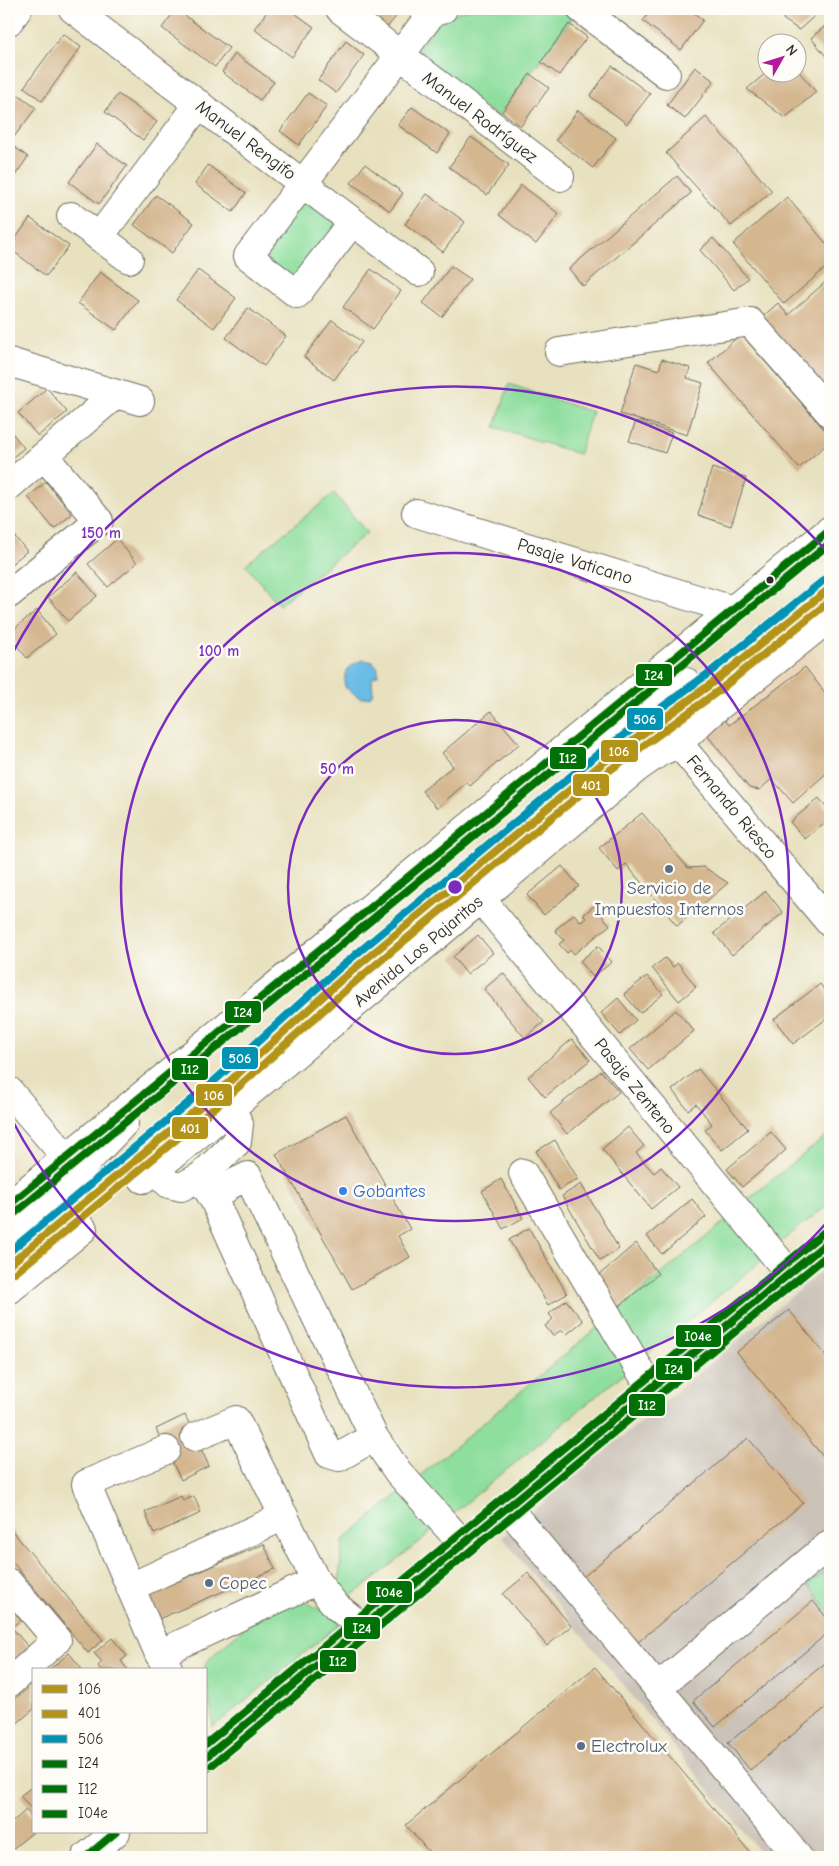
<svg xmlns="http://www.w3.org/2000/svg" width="839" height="1866" viewBox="0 0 839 1866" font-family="'Comic Neue',sans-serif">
	<rect width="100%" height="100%" fill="#fdfcf7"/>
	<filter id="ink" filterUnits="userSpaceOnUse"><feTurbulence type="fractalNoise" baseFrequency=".02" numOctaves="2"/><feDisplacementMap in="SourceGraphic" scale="10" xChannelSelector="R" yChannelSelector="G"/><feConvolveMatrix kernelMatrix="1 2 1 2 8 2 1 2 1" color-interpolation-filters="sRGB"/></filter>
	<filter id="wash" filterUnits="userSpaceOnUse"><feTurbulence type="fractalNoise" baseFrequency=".0096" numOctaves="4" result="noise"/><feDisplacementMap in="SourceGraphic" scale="20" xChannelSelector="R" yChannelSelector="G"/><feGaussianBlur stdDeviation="1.12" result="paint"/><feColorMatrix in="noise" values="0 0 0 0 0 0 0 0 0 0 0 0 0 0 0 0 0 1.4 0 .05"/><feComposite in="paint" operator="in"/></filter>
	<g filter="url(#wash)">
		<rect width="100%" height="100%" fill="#e8e1bf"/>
		<polygon fill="#ecd7ba" points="807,644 830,677 830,776 776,823 701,738"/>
		<polygon fill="#cbc2b8" points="830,1264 830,1857 764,1857 502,1537"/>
		<g fill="#8ede9e" stroke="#5c8464">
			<polygon points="467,9 563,9 573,17 497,117 415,54 441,19"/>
			<polygon points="302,196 340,225 295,285 257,256"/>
			<polygon points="509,384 592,412 579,454 495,427"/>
			<polygon points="334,493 367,533 279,605 245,565"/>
			<polygon points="830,1133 830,1203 781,1242 746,1201"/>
			<polygon points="731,1216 766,1257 365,1586 336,1606 343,1540"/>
			<polygon points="830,1567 830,1612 808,1585"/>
			<path d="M280 1597C302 1597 324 1611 341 1623L213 1727 205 1664 217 1651Z"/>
		</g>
		<path fill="#6abce6" stroke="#4a7488" d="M364 660 373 662 378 668V675L372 678 373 693 370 697 360 698 345 687C343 671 349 664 364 660Z"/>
		<g id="blocks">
			<g fill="#d4b68f">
				<polygon points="176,9 229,48 215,67 162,28"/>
				<polygon points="269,9 289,9 314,27 292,57 254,29"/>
				<polygon points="372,9 402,9 386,29 367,15"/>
				<polygon points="652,9 689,9 703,20 681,50 643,21"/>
				<polygon points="789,9 822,9 799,30 783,19"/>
				<polygon points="830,22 830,61 811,38"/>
				<polygon points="569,24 587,37 559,75 541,62"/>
				<polygon points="63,34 81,47 42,101 24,87"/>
				<polygon points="346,41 364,55 336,93 318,80"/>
				<polygon points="235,54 274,82 260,100 222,72"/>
				<polygon points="612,66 650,94 627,124 590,96"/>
				<polygon points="695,67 714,81 685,119 667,105"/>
				<polygon points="796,68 816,92 785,118 747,89 767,72 796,72"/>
				<polygon points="530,74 549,88 521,126 502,112"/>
				<polygon points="308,93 327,106 299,145 280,131"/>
				<polygon points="118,94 157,122 143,140 105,112"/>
				<polygon points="19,95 36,108 14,137 9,132 9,108"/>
				<polygon points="412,107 450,134 437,153 398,125"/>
				<polygon points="578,110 616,138 593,168 556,140"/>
				<polygon points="706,117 772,191 731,226 666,153"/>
				<polygon points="471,137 509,165 487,195 449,167"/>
				<polygon points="9,143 28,157 14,177 9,173"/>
				<polygon points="97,144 127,166 99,204 69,182"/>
				<polygon points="365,164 403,193 390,211 351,183"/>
				<polygon points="208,165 246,193 233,212 195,184"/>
				<polygon points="677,176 691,193 583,286 569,269"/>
				<polygon points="521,185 559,214 536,244 499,215"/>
				<polygon points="427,194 465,222 443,252 405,224"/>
				<polygon points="156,195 194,223 172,253 134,225"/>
				<polygon points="787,197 830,248 830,264 784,304 733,244"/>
				<polygon points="30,218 69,246 46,276 9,248"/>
				<polygon points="713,238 748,278 734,290 700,250"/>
				<polygon points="451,266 470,279 442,317 423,303"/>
				<polygon points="371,269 401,291 373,329 343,307"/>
				<polygon points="198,270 236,298 214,328 176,300"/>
				<polygon points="100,272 138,300 116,330 78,303"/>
				<polygon points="830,278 830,402 759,320 778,303 788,315"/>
				<polygon points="248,308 286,336 264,366 226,338"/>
				<polygon points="332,320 362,342 334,380 304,357"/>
				<polygon points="741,334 830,436 830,451 825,446 799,468 708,363"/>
				<polygon points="662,359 690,368 687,378 703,383 687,435 620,414 636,363 659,370"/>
				<polygon points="47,388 67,412 38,436 18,413"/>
				<polygon points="636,421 672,433 665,453 629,441"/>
				<polygon points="9,429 24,448 9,460"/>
				<polygon points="712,468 746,478 731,526 698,515"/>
				<polygon points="46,482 72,514 54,529 28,497"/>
				<polygon points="9,530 27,551 9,566"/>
				<polygon points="117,539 137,563 108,587 88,564"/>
				<polygon points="77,572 97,596 68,621 48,597"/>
				<polygon points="37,610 56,634 27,658 9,636 9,633"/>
				<polygon points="805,667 830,699 830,770 793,803 772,779 759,790 749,788 707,735 710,726 722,716 729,725"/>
				<polygon points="491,711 519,744 470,786 467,782 437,808 422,791 453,766 442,753"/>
				<polygon points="819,798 830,813 830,818 805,839 790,822"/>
				<polygon points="642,813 688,868 704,867 728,883 677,926 626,864 618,871 599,848"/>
				<polygon points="562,866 579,886 544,915 527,895"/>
				<polygon points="766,891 783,913 732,955 714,933"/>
				<polygon points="594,906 610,925 574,954 571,950 567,953 559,944 564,940 555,930 574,914 581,922 586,918 583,915"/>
				<polygon points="478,935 493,953 467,974 453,957"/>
				<polygon points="598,946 612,962 593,977 580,961"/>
				<polygon points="665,958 673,967 678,963 696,987 679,1001 652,968"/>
				<polygon points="503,973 544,1022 525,1038 484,989"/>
				<polygon points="647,976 663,994 640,1013 624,994"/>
				<polygon points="820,984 830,998 830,1016 793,1044 774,1019"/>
				<polygon points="618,998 636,1020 620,1035 601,1013"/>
				<polygon points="676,1010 694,1031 648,1070 630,1049"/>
				<polygon points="572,1039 590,1060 545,1097 528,1077"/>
				<polygon points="698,1069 748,1129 722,1150 705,1130 712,1124 696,1104 688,1110 672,1090"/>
				<polygon points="601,1071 619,1092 567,1134 550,1113"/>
				<polygon points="346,1115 410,1229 398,1236 410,1257 352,1289 276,1154"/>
				<polygon points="628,1127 644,1146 636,1153 654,1173 661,1167 678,1187 651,1209 602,1149"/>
				<polygon points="771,1132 786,1150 742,1187 727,1169"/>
				<polygon points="555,1140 578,1179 559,1190 536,1151"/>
				<polygon points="501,1179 523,1218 503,1229 482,1191"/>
				<polygon points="581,1184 619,1249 600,1261 562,1196"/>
				<polygon points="692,1199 706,1217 662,1254 647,1236"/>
				<polygon points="529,1228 567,1294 548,1305 509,1240"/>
				<polygon points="636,1243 658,1274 617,1308 598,1276"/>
				<polygon points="566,1300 583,1321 566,1335 561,1330 553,1336 545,1326 553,1319 549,1314"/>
				<polygon points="789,1310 828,1358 830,1356 830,1465 737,1352"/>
				<polygon points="185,1415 209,1466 181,1480 156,1429"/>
				<polygon points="748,1438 803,1503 637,1643 582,1578"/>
				<polygon points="181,1496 183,1501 194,1496 201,1513 154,1534 145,1512"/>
				<polygon points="9,1527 103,1640 88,1653 9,1558"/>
				<polygon points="264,1544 275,1569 154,1621 144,1596"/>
				<polygon points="528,1573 571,1626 547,1646 503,1594"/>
				<polygon points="9,1592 28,1614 12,1627 9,1623"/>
				<polygon points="813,1601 830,1622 830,1631 715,1727 693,1701"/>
				<polygon points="13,1629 31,1650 9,1669 9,1633"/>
				<polygon points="112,1638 127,1656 121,1661 128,1670 101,1670 98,1666 102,1662 94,1653"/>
				<polygon points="69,1653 82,1669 49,1670"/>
				<polygon points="830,1659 830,1704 750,1770 728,1743"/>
				<polygon points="595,1667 754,1857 433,1857 406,1825"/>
				<polygon points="34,1683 34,1709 9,1730 9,1704"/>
				<polygon points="34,1785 34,1812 20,1796"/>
				<polygon points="26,1810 34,1820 34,1831 9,1852 9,1825"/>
			</g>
		</g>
	</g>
	<g filter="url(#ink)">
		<use href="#blocks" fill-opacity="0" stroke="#6d6b5f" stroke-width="1"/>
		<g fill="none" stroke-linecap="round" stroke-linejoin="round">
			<g stroke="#6d6b5f" stroke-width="30">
				<g id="minor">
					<polyline points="73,9 419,272"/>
					<polyline points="340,9 560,177"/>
					<polyline points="581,9 666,74"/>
					<polyline points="9,21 18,9"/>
					<polyline points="71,216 129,259"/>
					<polyline points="352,222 297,294 248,256 432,13 443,9"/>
					<polyline points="99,237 199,104"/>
					<polyline points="559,352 750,322 830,413"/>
					<polyline points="9,362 140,401"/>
					<polyline points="9,486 116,394"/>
					<polyline points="416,513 733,610"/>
					<polyline points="9,594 99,521 44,456"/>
					<polyline points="667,730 830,923"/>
					<polyline points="579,751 597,737 686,682"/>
					<polyline points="481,899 790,1274"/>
					<polyline points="9,1091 66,1157"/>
					<polyline points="155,1170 169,1184 181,1187 200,1177"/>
					<polyline points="523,1173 651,1389"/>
					<polyline points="143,1179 231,1108 637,768 660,752 678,744 708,715 830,617"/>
					<polyline points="214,1200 200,1177 237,1142 239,1124 231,1108"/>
					<polyline points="9,1236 78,1171 124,1123"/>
					<polyline points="9,1265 219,1091 342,979 544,811 604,762 715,681 830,588"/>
					<polyline points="9,1290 83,1229"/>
					<polyline points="195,1437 236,1420 316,1581"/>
					<polyline points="374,1437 339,1457 329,1454 214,1200 228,1186 248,1176 374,1437 398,1472 463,1544"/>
					<polyline points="508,1508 798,1857"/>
					<polyline points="9,1583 57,1640 9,1683"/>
					<polyline points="131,1587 284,1516"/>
					<polyline points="159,1654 86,1484 166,1450"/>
					<polyline points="168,1668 159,1654 316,1581 336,1606 363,1628"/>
					<polyline points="657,1688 830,1544"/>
				</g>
			</g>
			<g stroke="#6d6b5f" stroke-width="30">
				<g id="major">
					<polyline points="9,1205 830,530"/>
					<polyline points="206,1757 830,1240"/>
					<polyline points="86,1857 116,1832"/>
				</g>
			</g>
			<use href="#minor" stroke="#fff" stroke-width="28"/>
			<use href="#major" stroke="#fff" stroke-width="28"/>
			<g stroke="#fdfcf7" stroke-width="11">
				<polyline id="bus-1" points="9,1265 219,1091 342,979 544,811 604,762 715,681 830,588"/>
			</g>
			<g stroke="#fdfcf7" stroke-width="11">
				<polyline id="bus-2" points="15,1273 225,1099 349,987 550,819 610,770 721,689 830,601"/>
			</g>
			<g stroke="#fdfcf7" stroke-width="11">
				<polyline id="bus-3" points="9,1252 212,1083 336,971 538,803 598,754 709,673 824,580"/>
			</g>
			<g stroke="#fdfcf7" stroke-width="11">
				<g id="bus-4">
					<polyline points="9,1205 830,530"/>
					<polyline points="206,1757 830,1240"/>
					<polyline points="86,1857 116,1832"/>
				</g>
			</g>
			<g stroke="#fdfcf7" stroke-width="11">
				<g id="bus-5">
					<polyline points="15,1213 830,543"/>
					<polyline points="212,1765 830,1253"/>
				</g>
			</g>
			<g stroke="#fdfcf7" stroke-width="11">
				<polyline id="bus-6" points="206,1744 824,1232"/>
			</g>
			<use href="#bus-1" stroke="#b39418" stroke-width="8"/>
			<use href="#bus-2" stroke="#b39418" stroke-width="8"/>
			<use href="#bus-3" stroke="#0093b3" stroke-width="8"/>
			<use href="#bus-4" stroke="#007106" stroke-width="8"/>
			<use href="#bus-5" stroke="#007106" stroke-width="8"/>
			<use href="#bus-6" stroke="#007106" stroke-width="8"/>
		</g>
	</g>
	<g fill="none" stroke="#7b2cbf" stroke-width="2.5">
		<circle cx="455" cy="887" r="167"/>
		<circle cx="455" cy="887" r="334"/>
		<path d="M830 1219A501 501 0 0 1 11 1118M11 656A501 501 0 0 1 830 555"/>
	</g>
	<circle fill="#2b2b2b" stroke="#fdfcf7" stroke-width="2" cx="770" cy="580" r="4.5"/>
	<g fill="#5c6f8a" stroke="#fdfcf7" stroke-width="2">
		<circle cx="669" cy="869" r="5"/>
		<circle cx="209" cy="1583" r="5"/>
		<circle cx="581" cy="1746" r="5"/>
	</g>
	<circle fill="#3f7fe0" stroke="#fdfcf7" stroke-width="2" cx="343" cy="1191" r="5"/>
	<g text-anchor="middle" stroke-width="5" stroke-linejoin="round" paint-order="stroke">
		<g font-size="18" fill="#2b2b2b" stroke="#fdfcf7">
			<text transform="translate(480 117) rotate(37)" y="6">Manuel Rodríguez</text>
			<text transform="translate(246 140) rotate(37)" y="6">Manuel Rengifo</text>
			<text transform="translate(575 561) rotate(17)" y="6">Pasaje Vaticano</text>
			<text transform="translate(732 807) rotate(50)" y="6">Fernando Riesco</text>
			<text transform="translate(418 951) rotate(-40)" y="6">Avenida Los Pajaritos</text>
			<text transform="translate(635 1086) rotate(51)" y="6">Pasaje Zenteno</text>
		</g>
		<g font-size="18" fill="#4e5e75" stroke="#fdfcf7" text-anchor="start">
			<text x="669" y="894" text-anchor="middle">Servicio de<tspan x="669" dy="21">Impuestos Internos</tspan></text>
			<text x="219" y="1589">Copec</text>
			<text x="591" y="1752">Electrolux</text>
		</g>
		<g font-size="18" fill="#366cbe" stroke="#fdfcf7" text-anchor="start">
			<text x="353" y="1197">Gobantes</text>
		</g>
	</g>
	<circle cx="455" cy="887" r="8" fill="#7b2cbf" stroke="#fdfcf7" stroke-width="2.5"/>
	<g font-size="15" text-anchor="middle" font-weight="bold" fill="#7b2cbf" stroke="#fdfcf7" stroke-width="5" stroke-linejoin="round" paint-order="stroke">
		<text x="101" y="538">150 m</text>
		<text x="219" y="656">100 m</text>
		<text x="337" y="774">50 m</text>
	</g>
	<g stroke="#fdfcf7" stroke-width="2">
		<rect x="635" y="663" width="38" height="24" rx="5" fill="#007106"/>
		<rect x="626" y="707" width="38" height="24" rx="5" fill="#0093b3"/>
		<rect x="600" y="739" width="39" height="24" rx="5" fill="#b39418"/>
		<rect x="549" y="746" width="38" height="24" rx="5" fill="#007106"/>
		<rect x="572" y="773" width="38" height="24" rx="5" fill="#b39418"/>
		<rect x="224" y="1000" width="38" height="24" rx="5" fill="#007106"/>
		<rect x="221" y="1046" width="38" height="24" rx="5" fill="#0093b3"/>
		<rect x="171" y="1057" width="38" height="24" rx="5" fill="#007106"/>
		<rect x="195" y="1083" width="38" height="24" rx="5" fill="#b39418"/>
		<rect x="171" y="1116" width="38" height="24" rx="5" fill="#b39418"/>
		<rect x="675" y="1324" width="47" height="24" rx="5" fill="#007106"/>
		<rect x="655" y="1357" width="38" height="24" rx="5" fill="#007106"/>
		<rect x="628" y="1393" width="38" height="24" rx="5" fill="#007106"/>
		<rect x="366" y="1580" width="47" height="24" rx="5" fill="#007106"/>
		<rect x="343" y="1616" width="38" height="24" rx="5" fill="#007106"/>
		<rect x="319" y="1649" width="38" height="24" rx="5" fill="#007106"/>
	</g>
	<g font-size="14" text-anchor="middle" font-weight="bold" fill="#fff">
		<text x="654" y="680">I24</text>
		<text x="645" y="724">506</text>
		<text x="619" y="756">106</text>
		<text x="568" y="763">I12</text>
		<text x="591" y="790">401</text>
		<text x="243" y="1017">I24</text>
		<text x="240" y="1063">506</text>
		<text x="190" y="1074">I12</text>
		<text x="214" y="1100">106</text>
		<text x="190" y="1133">401</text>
		<text x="698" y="1341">I04e</text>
		<text x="674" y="1374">I24</text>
		<text x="647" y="1410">I12</text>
		<text x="389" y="1597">I04e</text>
		<text x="362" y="1633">I24</text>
		<text x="338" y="1666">I12</text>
	</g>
	<rect width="839" height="1866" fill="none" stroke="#fdfcf7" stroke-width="30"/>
	<rect x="32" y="1668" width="175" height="165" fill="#fdfcf7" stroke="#a9a8a5"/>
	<rect x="42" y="1685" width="25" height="8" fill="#b39418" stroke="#a9a8a5"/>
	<text x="78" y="1694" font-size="15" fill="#2b2b2b">106</text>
	<rect x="42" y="1710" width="25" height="8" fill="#b39418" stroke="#a9a8a5"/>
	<text x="78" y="1718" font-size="15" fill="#2b2b2b">401</text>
	<rect x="42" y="1735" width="25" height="8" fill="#0093b3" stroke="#a9a8a5"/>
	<text x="78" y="1744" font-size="15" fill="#2b2b2b">506</text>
	<rect x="42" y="1760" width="25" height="8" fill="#007106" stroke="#a9a8a5"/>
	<text x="78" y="1768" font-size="15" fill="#2b2b2b">I24</text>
	<rect x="42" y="1785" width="25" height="8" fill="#007106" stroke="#a9a8a5"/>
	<text x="78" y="1794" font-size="15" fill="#2b2b2b">I12</text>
	<rect x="42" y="1810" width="25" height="8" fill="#007106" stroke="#a9a8a5"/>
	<text x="78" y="1818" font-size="15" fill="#2b2b2b">I04e</text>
	<g transform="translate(782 58) rotate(51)"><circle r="24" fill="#fdfcf7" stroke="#a9a8a5"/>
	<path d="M0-4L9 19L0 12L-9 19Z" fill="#b5179e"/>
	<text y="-8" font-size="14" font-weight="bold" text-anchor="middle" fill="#2b2b2b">N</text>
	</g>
</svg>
